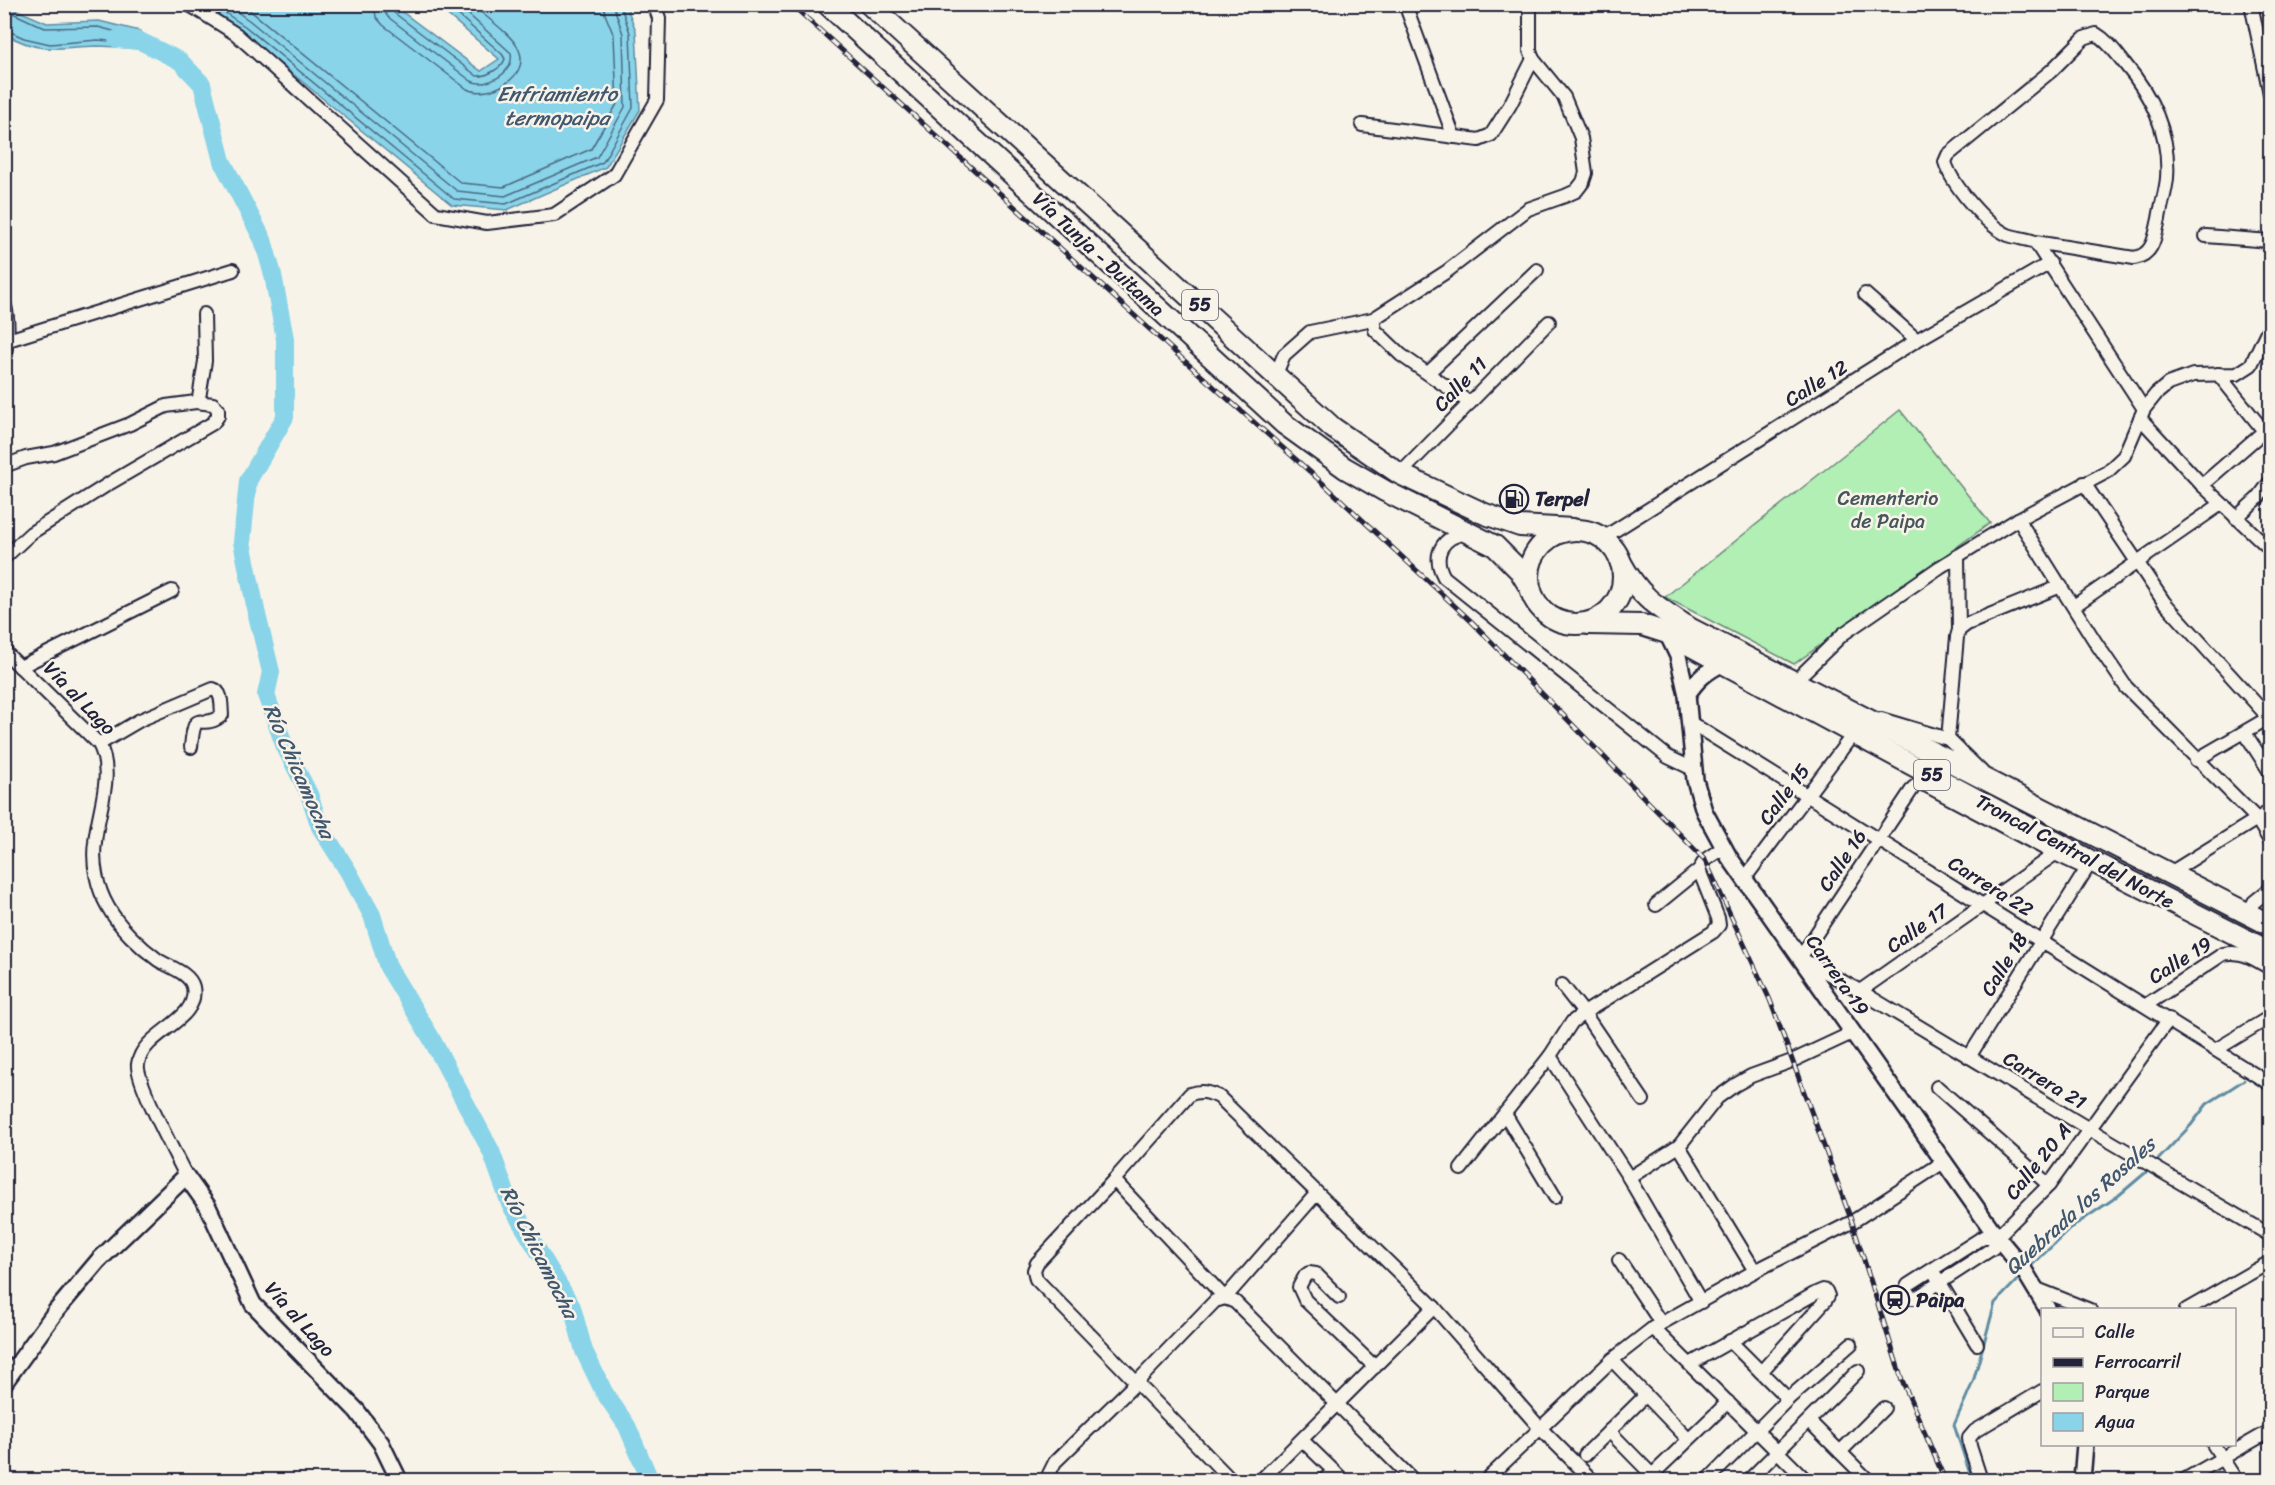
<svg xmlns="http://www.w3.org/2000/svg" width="2275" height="1485" viewBox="0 0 2275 1485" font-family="Sriracha,sans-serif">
	<rect width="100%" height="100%" fill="#f7f3e8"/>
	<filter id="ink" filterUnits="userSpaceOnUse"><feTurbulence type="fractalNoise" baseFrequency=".0167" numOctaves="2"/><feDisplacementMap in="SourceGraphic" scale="12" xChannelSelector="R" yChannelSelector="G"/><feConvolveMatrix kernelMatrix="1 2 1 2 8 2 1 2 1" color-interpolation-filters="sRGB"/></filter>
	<g filter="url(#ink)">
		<polygon fill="#b1efb5" stroke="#6a8878" stroke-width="1.5" points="1900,410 1990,523 1794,664 1665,597"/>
		<g fill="#89d4e9" stroke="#608da3" stroke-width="1.5">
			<path d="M5 5 47 23 99 21 140 31V49C126 48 111 46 97 46 57 47 43 55 5 34Z"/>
			<polygon points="201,5 393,5 481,71 499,59 436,5 626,5 636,31 640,110 606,167 507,210 452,205 242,32"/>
		</g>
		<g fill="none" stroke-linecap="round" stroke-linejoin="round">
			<g stroke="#4b6981" stroke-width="1.5">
				<polyline points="212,4 246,27 454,199 506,204 603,162 633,108 630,33 620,4"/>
				<polyline points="226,4 250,21 457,191 505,196 597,157 625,107 623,34 613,4"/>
				<polyline points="242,4 461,183 504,187 591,149 617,104 614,36 605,14 604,4"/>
				<path d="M374 4 376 17 383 25 467 89C488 100 531 77 519 50 513 35 483 15 471 4"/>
				<path d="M383 4 384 11 388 17 471 81C487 89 515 72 511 53L457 4"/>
				<path d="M390 4 393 12 477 76C486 77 502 68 505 59L502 54 446 4"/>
				<polyline points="4,9 45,28 98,27 132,36 134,40 131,43 98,40 50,44 24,38 4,29"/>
			</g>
			<g stroke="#608da3" stroke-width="3">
				<polyline points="2155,1163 2191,1125 2207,1104 2244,1080"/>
				<polyline points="2029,1268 2072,1227 2118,1196 2151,1168"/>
				<polyline points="1972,1480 1954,1425 1973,1382 1995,1303 2022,1275"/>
			</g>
			<polyline stroke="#89d4e9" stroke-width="18" points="117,39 140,41 180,61 202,84 222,161 263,240 273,275 285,339 285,417 248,481 242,542 257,615 271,672 266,695 285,747 309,794 320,827 348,871 372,915 388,967 430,1036 491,1151 510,1204 572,1307 584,1351 604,1392 627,1426 650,1480"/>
			<g stroke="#22223b" stroke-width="16">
				<g id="minor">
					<polyline points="188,4 236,34 436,214 487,223 554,215 614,175 657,100 659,18 654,4"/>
					<polyline points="1405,4 1454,137"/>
					<polyline points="2251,4 2270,94"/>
					<polyline points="1362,125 1479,140 1491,135 1510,105 1533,59"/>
					<polyline points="2206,236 2270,241"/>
					<path d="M2035 242 2134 258C2154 255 2155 235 2159 219 2161 205 2166 191 2167 178 2170 135 2152 96 2125 64 2116 53 2108 41 2096 34L2084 38 2051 71 1948 155 1945 162C1952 185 1986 225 2008 235 2017 238 2027 239 2035 242L2144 409"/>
					<polyline points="1865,294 1917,340"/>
					<path d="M4 303C10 321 8 340 4 359"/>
					<polyline points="1373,319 1375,330 1401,355 1470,403"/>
					<polyline points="8,340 233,270"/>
					<polyline points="1428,373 1537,270"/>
					<polyline points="1276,374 1284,355 1310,332 1373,319 1446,272 1528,209 1565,196 1576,191 1583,182 1586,173 1581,138 1564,97 1533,59 1530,51 1530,4"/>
					<polyline points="2218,374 2264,431"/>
					<polyline points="2140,418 2202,485 2270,549"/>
					<polyline points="4,466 26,458 54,453 130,424 166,406 196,402 199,398 205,361 204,314"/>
					<polyline points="1400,474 1549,322"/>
					<polyline points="2084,483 2164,602 2269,718"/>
					<polyline points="2202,485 2270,426"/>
					<polyline points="2236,518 2258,498 2270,482"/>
					<polyline points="2018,519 2096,643 2126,687 2257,819 2270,841"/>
					<path d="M1467 533C1443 536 1431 554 1444 577L1668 757 1693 769"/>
					<polyline points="1603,538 1917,340 2050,263"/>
					<polyline points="4,558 31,533 110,483 213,423 218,416 218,409 213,404 196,402"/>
					<polyline points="2074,606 2221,504"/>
					<polyline points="1959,630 1967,624 2061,586"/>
					<path d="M4 649 8 655 99 744C115 775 98 809 95 842 92 864 97 888 108 907 119 927 140 947 158 960 169 967 190 973 193 987 200 1022 143 1031 138 1064 135 1080 177 1157 186 1176"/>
					<polyline points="20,667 172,591"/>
					<polyline points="1795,681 1843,634 1940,567 2018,519 2107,472 2124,456 2144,409 2156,394 2168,384 2193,375 2237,374 2251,365 2270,325"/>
					<polyline points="1881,719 1948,739 1982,772"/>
					<polyline points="1691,723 2270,1084"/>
					<polyline points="2245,733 2270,772"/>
					<polyline points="1948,739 1957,637 1959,630 1958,556"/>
					<path d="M99 744 140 720 213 689C223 692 221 706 222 715 200 733 195 704 191 747"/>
					<polyline points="2196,760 2270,717"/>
					<polyline points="2085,868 2055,854 1925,785 1918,784 1913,788 1800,958 1860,991 2089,1129 2270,1235"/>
					<polyline points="2170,873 2270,811"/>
					<polyline points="1745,878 1854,733"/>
					<polyline points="1656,905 1699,870 1705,860 1724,847"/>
					<polyline points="2248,913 2254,902 2270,889"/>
					<polyline points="1562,985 1584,1013 1643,1100"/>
					<polyline points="1860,991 2055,854"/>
					<path d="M2146 1005 2223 954C2243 950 2254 959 2270 968"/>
					<polyline points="2217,1049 2270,1017"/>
					<polyline points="1550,1056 1629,1178 1701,1302"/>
					<polyline points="1969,1057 2091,862"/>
					<polyline points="1937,1087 2049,1185"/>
					<polyline points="1505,1114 1555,1197"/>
					<polyline points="1679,1146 1755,1271"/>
					<polyline points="1461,1169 1550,1056 1572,1022 1584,1013 1713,932 1719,925 1718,918 1699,870"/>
					<polyline points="1629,1178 1679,1146 1717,1098 1735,1085 1751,1076 1792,1061 1852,1033"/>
					<polyline points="1114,1180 1225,1298 1235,1302 1413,1480"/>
					<polyline points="1997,1237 1983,1237 1908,1285 1906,1289 1911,1298 1916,1298 1993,1248 1997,1237 2049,1185 2169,1019"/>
					<polyline points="1619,1260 1661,1323"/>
					<polyline points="1936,1276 1977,1344"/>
					<polyline points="2037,1289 2090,1310"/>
					<polyline points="1339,1297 1316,1274 1309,1273 1305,1276 1299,1287 1305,1300 1375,1367"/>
					<polyline points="2186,1310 2270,1262"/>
					<polyline points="1653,1328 1806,1480"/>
					<polyline points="1730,1341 1788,1399"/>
					<polyline points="1612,1360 1688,1439"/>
					<polyline points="1690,1364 1816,1293 1823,1290 1826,1291 1828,1296 1825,1301 1761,1372"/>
					<polyline points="1809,1421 1868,1480"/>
					<polyline points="1609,1431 1657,1480"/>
					<polyline points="1302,1440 1343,1480"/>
					<polyline points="2213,1444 2236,1480"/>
					<polyline points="1840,1452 1884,1408"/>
					<polyline points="1585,1455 1646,1395"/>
					<polyline points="1652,1475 1728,1402"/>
					<polyline points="1050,1480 1049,1474 1055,1462 1136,1383 1215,1301 1225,1298 1317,1193"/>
					<path d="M1231 1480 1036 1279 1034 1270 1037 1263 1114 1180 1190 1094C1201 1090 1208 1092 1219 1097L1434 1307 1540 1428 1592 1480"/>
					<polyline points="1261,1480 1434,1307"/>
					<polyline points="1324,1480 1334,1471"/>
					<polyline points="1486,1480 1612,1360 1653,1328 1755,1271 1852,1222 1945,1161"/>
					<polyline points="1708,1480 1788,1399 1851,1344"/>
					<polyline points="1749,1480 1858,1371"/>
					<polyline points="1981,1480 1970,1446 1969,1438 1975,1431 2042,1391"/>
					<polyline points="2184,1480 2270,1431"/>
				</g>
			</g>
			<g stroke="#22223b" stroke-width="20">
				<g id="tertiary">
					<polyline points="1667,633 1678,656 1687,695 1695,780 1704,811 1729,857 1997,1237 2022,1267 2048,1310"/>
					<path d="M1687 695C1697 679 1706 672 1723 663"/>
					<polyline points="4,1383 56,1311 99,1260 186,1176 208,1207 253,1304 357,1411 381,1443 399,1480"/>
					<polyline points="2082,1480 2085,1444"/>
				</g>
			</g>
			<g stroke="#22223b" stroke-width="24">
				<g id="trunk">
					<polyline points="827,4 1284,424 1345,468 1385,491 1495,546 1520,571 1529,586"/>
					<polyline points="869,4 1333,428 1400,474 1485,514 1520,526 1573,529"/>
					<circle cx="1576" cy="577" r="47"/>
					<path d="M1620 561C1640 598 1657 607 1691 629L2270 925"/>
					<polyline points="1588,624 1642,625 1667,633 2091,861 2270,952"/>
				</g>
			</g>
			<use href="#minor" stroke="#f7f3e8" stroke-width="12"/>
			<use href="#tertiary" stroke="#f7f3e8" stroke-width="15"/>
			<use href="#trunk" stroke="#f7f3e8" stroke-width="20"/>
			<g stroke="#22223b" stroke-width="5">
				<polyline id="rail" points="791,4 1178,355 1326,486 1472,622 1705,860 1770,1000 1852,1222 1902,1380 1945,1480"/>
			</g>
			<use href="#rail" stroke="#f7f3e8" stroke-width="3" stroke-dasharray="9" stroke-linecap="butt"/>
		</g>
	</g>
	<defs>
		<g id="fuel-ring" transform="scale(1.5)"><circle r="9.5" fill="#f7f3e8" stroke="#22223b" stroke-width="1.5"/><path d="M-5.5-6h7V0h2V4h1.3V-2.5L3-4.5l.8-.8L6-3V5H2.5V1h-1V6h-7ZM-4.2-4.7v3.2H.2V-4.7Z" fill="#22223b"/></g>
		<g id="station-ring" transform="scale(1.5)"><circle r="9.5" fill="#f7f3e8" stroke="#22223b" stroke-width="1.5"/><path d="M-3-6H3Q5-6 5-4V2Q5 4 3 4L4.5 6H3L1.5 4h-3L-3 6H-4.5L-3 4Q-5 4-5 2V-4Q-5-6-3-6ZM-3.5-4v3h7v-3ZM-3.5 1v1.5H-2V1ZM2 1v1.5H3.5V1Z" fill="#22223b"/></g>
	</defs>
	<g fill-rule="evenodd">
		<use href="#fuel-ring" x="1514" y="499"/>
		<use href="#station-ring" x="1895" y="1300"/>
	</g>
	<g text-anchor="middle" stroke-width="5" stroke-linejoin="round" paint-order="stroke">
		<g fill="#f7f3e8" stroke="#62616f" stroke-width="1.5">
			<rect x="1182" y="290" width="36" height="30" rx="4.5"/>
			<rect x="1914" y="760" width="36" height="30" rx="4.5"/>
		</g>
		<g font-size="18" font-weight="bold" fill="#22223b">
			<text x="1200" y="311">55</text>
			<text x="1932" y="781">55</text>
		</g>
		<g font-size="20" fill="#22223b" stroke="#f7f3e8">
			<text transform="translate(1099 254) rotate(43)" y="7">Vía Tunja - Duitama</text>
			<text transform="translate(1816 383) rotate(-32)" y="7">Calle 12</text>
			<text transform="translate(1460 384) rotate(-46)" y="7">Calle 11</text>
			<text transform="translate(80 698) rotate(46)" y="7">Vía al Lago</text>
			<text transform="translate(1784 794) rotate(-53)" y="7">Calle 15</text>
			<text transform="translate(2075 851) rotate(28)" y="7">Troncal Central del Norte</text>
			<text transform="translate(1842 860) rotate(-56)" y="7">Calle 16</text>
			<text transform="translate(1991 886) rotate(32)" y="7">Carrera 22</text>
			<text transform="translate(1917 928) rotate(-35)" y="7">Calle 17</text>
			<text transform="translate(2180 960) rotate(-32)" y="7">Calle 19</text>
			<text transform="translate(2004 964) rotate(-58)" y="7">Calle 18</text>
			<text transform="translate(1838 975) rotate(55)" y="7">Carrera 19</text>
			<text transform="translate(2045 1080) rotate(31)" y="7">Carrera 21</text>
			<text transform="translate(2038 1161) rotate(-51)" y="7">Calle 20 A</text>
			<text transform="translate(300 1319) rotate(48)" y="7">Vía al Lago</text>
		</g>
		<g font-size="20" fill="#46555a" stroke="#f7f3e8">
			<text x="1888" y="505">Cementerio<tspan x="1888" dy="23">de Paipa</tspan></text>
		</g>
		<g font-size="20" font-weight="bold" fill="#22223b" stroke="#f7f3e8" text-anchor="start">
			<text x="1535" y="506">Terpel</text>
			<text x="1916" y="1307">Paipa</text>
		</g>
		<g font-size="21" font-style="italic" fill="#41576f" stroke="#f7f3e8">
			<text x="557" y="101">Enfriamiento<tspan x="557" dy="24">termopaipa</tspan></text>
			<text transform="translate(299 771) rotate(66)" y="7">Río Chicamocha</text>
			<text transform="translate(2080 1206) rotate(-42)" y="7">Quebrada los Rosales</text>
			<text transform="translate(539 1252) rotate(63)" y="7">Río Chicamocha</text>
		</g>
	</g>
	<rect width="2275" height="1485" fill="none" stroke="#f7f3e8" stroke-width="24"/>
	<rect x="12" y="12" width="2251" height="1461" fill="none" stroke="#22223b" stroke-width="2" filter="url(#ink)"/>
	<rect x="2041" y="1308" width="195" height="138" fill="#f7f3e8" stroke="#a29fa3" stroke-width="1.5"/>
	<rect x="2053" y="1328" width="30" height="9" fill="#f7f3e8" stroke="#a29fa3" stroke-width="1.5"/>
	<text x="2095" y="1338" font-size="18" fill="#22223b">Calle</text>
	<rect x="2053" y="1358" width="30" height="9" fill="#22223b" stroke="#a29fa3" stroke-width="1.5"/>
	<text x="2095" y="1368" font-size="18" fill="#22223b">Ferrocarril</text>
	<rect x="2053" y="1383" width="30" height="18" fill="#b1efb5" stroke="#a29fa3" stroke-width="1.5"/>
	<text x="2095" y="1398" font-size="18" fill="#22223b">Parque</text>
	<rect x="2053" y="1413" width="30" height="18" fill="#89d4e9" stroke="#a29fa3" stroke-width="1.5"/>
	<text x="2095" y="1428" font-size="18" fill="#22223b">Agua</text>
</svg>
